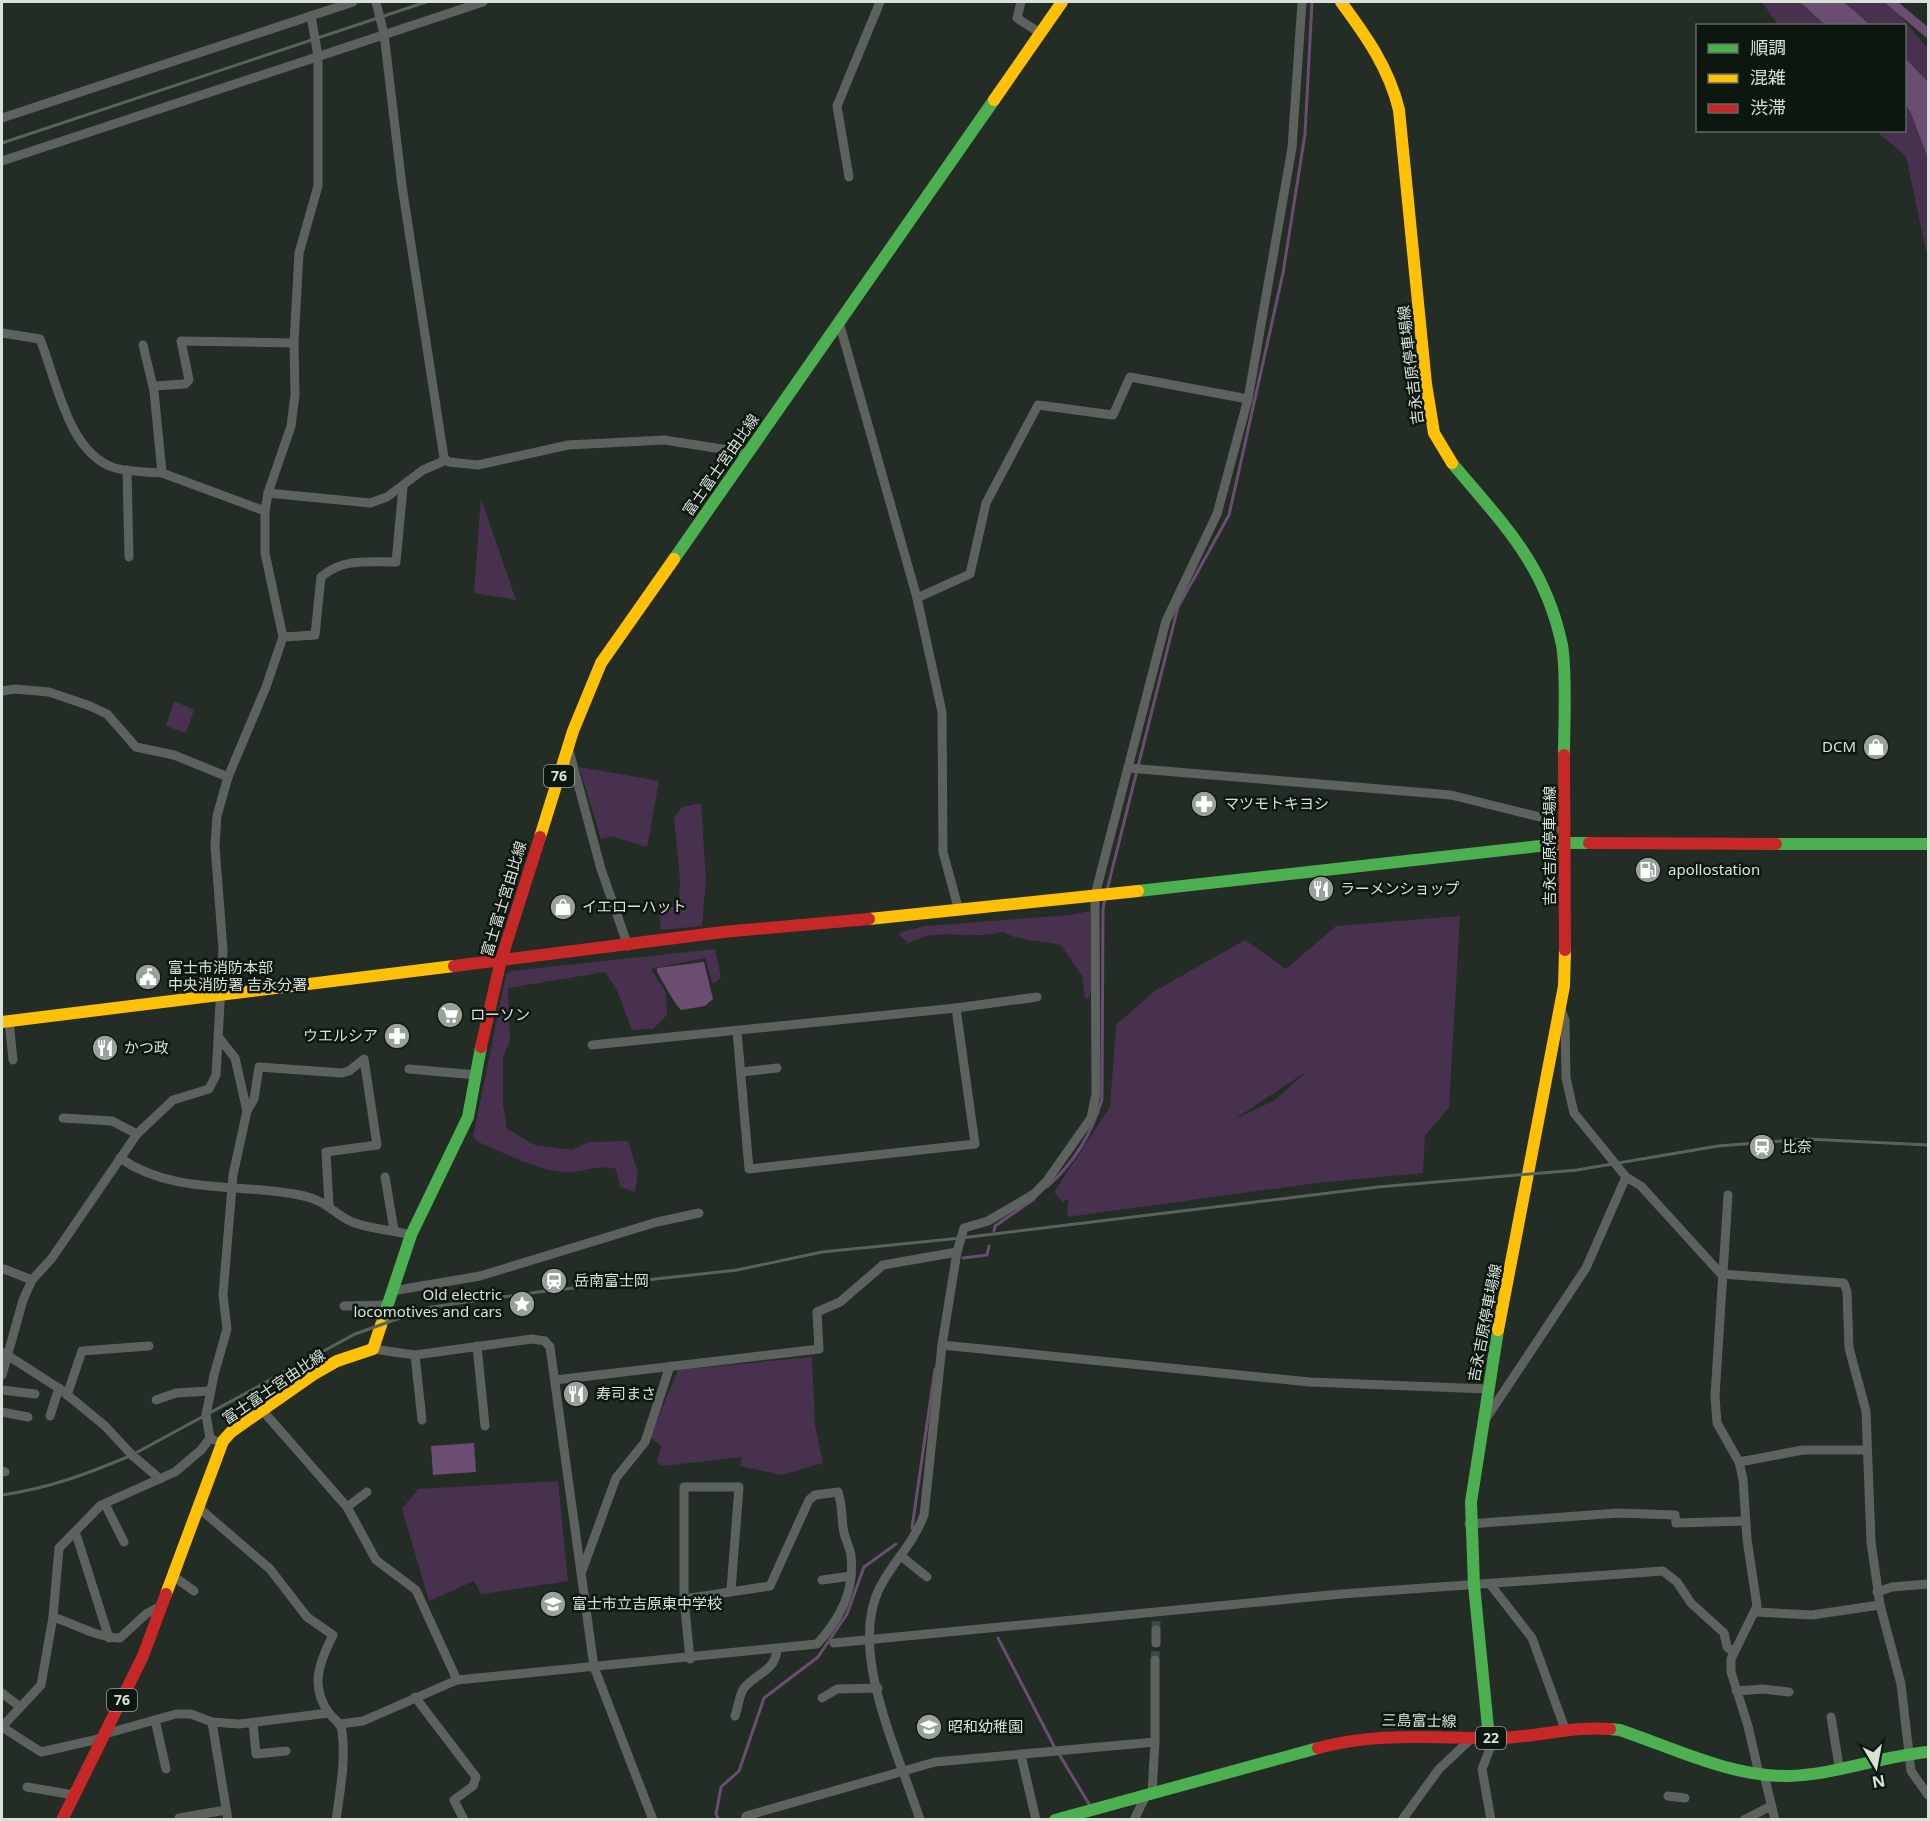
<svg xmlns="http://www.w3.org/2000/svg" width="1930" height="1821" viewBox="0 0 1930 1821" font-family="'Noto Sans','Noto Sans JP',sans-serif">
	<rect width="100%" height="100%" fill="#232c25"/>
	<g fill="#47314e" fill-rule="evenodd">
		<polygon points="1762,2 1889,2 1928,49 1928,260 1906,156 1876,131 1904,130 1904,26 1778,25"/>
		<polygon points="481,498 516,600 474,593"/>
		<polygon points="174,701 194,710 186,733 166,726"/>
		<polygon points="579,767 659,781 647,847 611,836 601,839"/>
		<polygon points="701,803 706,879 702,926 661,930 659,912 679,904 680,880 674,818 682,807"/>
		<path d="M1090 911 1091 992 1088 999 1085 998 1082 976 1061 945C1041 940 1021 942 1003 932 981 938 958 933 935 935 925 935 917 940 908 943L899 935 901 932 925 926 1070 915Z"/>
		<path d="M1460 916 1449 1108 1425 1135 1423 1173 1317 1183 1067 1217 1068 1199 1063 1202 1054 1192 1110 1107 1116 1025 1153 992 1245 940 1286 969 1336 926ZM1307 1071 1275 1100 1231 1121H1232Z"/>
		<path d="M715 949 721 978 713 984 705 958 651 969 666 993 667 1015 653 1029 632 1030 617 990 605 972 508 988 510 1041 503 1057V1104L507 1129 535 1145 572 1150 589 1142 628 1141 638 1173 635 1192 620 1187 616 1169C597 1164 580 1174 561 1172 532 1168 505 1153 478 1142L473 1137 506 974 511 971Z"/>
		<polygon points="812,1357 815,1425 823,1463 782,1475 740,1466 742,1457 662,1466 657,1462 661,1446 650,1437 678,1370"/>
		<polygon points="558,1481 568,1581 481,1594 474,1581 429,1601 402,1509 418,1489"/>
	</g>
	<g fill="#6a4d71">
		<polygon points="1800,2 1844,2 1870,25 1825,25"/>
		<polygon points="1904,57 1928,82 1928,158 1911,113 1905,104"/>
		<path d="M704 962 713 999 705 1006 681 1010C673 1002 664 983 657 972V968Z"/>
		<polygon points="474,1443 476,1472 433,1475 431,1446"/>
	</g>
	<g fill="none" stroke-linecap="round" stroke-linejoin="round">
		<g stroke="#6a4d71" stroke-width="3">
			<polyline points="1107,890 1178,607 1229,515 1283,273 1305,134 1312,2"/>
			<path d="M1047 1187C1075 1162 1092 1134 1102 1099L1103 909 1105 899"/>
			<polyline points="994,1231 995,1226 1034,1199"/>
			<polyline points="963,1258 987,1255 989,1246"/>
			<polyline points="912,1528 935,1369"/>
			<polyline points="998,1638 1055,1748"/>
			<polyline points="1059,1754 1089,1804"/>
			<polyline points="719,1820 716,1814 721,1787 739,1771 764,1698 818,1657 847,1614 864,1567 896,1544"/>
		</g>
		<polyline stroke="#6a4d71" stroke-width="9" points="1891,2 1928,33"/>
		<g stroke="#3e4740" stroke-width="9" stroke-dasharray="9 4.5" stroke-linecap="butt">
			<polyline points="1156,1630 1156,1619"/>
			<polyline points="1155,1660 1156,1643"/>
		</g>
		<g stroke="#5d625e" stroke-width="9">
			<polyline points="376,2 384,34 402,186 444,458 449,462 478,465 568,445 664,440 748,453"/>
			<polyline points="1021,2 1017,18 1040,33"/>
			<polyline points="2,118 353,2"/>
			<polyline points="2,161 483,2"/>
			<polyline points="849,177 837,106 880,2"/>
			<polyline points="839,322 917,598 942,712 943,852 959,911"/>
			<path d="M2 333 40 339C56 378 68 454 115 468 130 472 147 472 162 473"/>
			<polyline points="143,345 154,391 162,473 265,511"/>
			<polyline points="153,386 185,384 189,380 181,341 294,343"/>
			<polyline points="127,470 129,557"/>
			<polyline points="268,493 370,503 387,497 423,470 446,460"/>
			<polyline points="917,598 970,574 986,503 1038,405 1113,415 1130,377 1248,399"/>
			<path d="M283 637 315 635 321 577C343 558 368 562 396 562L403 487"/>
			<polyline points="2,691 15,689 49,692 90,706 107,714 136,747 174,755 228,777"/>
			<polyline points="568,747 601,869 628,946"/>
			<polyline points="1128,768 1451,795 1548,819 1565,833"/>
			<polyline points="1560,1007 1565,1020 1566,1078 1574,1113 1626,1177 1641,1186 1721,1274 1844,1283 1847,1292 1849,1348 1866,1411 1871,1542 1880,1605 1901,1684 1911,1771 1928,1795"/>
			<polyline points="956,1008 1037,997"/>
			<polyline points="9,1021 13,1060"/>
			<polyline points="592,1045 956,1008 975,1144 749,1169 737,1031"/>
			<polyline points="409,1069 477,1075"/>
			<polyline points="741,1072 777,1068"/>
			<polyline points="247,1111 254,1099 259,1067 342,1073 349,1071 364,1059 377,1145 326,1152 329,1205"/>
			<polyline points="63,1118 112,1121 137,1134"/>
			<path d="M120 1158C174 1196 243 1182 304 1196 327 1201 334 1214 352 1222 370 1229 392 1230 411 1235"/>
			<polyline points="385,1177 394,1230"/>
			<polyline points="1728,1195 1715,1396 1717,1423 1739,1462 1743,1479 1747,1539 1757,1606 1731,1659 1731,1672 1748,1726 1759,1774"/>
			<polyline points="4,1269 32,1280"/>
			<polyline points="392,1291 480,1276 657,1222 699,1213"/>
			<polyline points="344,1306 387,1305"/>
			<polyline points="942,1345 1310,1382 1487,1389"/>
			<polyline points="477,1346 485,1426"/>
			<polyline points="373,1349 415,1355 532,1339 545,1341 550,1347 594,1667 653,1820"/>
			<polyline points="4,1353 63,1391"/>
			<polyline points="415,1355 422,1420"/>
			<polyline points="2,1375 23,1300 32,1280 52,1258 137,1134 173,1100 209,1089 216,1075 223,950 215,846 217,816 228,777 266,687 283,637 265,553 265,511 268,493 291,426 295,395 294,343 299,253 318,186 318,56 311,16"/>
			<polyline points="555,1380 819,1349 817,1312 840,1302 883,1265 957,1252"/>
			<polyline points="2,1390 35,1394"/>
			<polyline points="67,1395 82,1351 149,1346"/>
			<polyline points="156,1400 176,1393 210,1391"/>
			<polyline points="263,1411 347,1507 376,1560 416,1590 457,1680"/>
			<polyline points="2,1412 28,1417"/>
			<polyline points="50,1416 59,1388 105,1426 132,1455 160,1479"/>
			<polyline points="1483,1423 1586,1268 1626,1177"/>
			<polyline points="210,1438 206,1415 214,1375 227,1329 223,1295 233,1175 247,1111 235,1058 220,1039"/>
			<polyline points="1739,1462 1803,1450 1866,1450"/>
			<polyline points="2,1471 5,1472"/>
			<polyline points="105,1504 124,1542"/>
			<polyline points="347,1507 367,1492"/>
			<path d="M199 1508 270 1569 307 1617 333 1635C320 1661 309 1686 329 1713 334 1720 341 1722 342 1731 346 1760 340 1791 336 1820"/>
			<polyline points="1469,1524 1618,1513 1675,1515 1676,1523 1745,1521"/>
			<polyline points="74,1535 77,1537 109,1638"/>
			<polyline points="901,1556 927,1577"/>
			<polyline points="582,1571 616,1478 645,1442 670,1366"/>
			<polyline points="173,1576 194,1591"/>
			<polyline points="822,1580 851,1576"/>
			<polyline points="1490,1584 1532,1638 1565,1729"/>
			<polyline points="1877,1592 1892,1587 1928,1584"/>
			<polyline points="1756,1612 1812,1615 1880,1605"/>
			<path d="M53 1617C75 1624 98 1638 120 1638L146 1614 161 1606"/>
			<polyline points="834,1643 1341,1594 1663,1571 1677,1582 1691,1603 1724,1633 1727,1647 1734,1652"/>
			<polyline points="1156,1643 1156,1630"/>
			<polyline points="690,1659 684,1599 684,1487 739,1487 731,1590"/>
			<polyline points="1736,1691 1763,1689 1789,1692"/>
			<polyline points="2,1693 19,1706"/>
			<polyline points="415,1697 476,1777 473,1786 454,1800 464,1820"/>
			<polyline points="822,1698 837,1689 878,1688"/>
			<path d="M735 1716C738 1708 739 1695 744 1688 756 1673 776 1671 777 1649"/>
			<polyline points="1831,1717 1839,1766"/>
			<polyline points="155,1720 166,1769"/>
			<polyline points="212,1722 228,1820"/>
			<polyline points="253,1723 256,1754 286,1751"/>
			<path d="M340 1724 363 1721 457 1680 817 1644C840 1619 855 1591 851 1556 850 1548 846 1541 844 1533 841 1519 843 1506 838 1492L815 1495 809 1500 770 1586 684 1599"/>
			<polyline points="2,1727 41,1685 53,1617 59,1548 101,1505 175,1472 201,1450 210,1438 214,1440"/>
			<polyline points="2,1727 41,1752 103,1738"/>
			<polyline points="105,1734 176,1714 191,1714 212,1722 239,1724 329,1713"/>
			<polyline points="1155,1742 1155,1660"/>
			<polyline points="1021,1755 1036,1820"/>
			<polyline points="1764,1775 1775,1820"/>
			<polyline points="27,1787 74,1795"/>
			<polyline points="1668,1796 1685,1798"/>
			<polyline points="179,1818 226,1810"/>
			<polyline points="745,1820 746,1816 935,1762 1155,1742 1152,1793"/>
			<path d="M920 1820C900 1756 848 1654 879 1589 893 1561 912 1546 924 1515L942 1345 957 1252 964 1228 988 1221 1034 1194 1046 1182 1091 1118 1096 1094 1095 895 1166 621 1217 514 1248 399 1292 148 1302 2"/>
			<polyline points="1134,1820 1146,1795"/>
			<polyline points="1402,1820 1439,1769 1473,1737"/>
			<polyline points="1491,1820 1482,1769 1494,1738"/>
			<polyline points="1744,1820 1771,1806"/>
		</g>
		<g stroke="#4caf50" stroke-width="12">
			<path d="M1452 463C1503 524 1545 564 1562 645 1567 674 1564 724 1564 755"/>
			<polyline points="674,559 994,100"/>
			<polyline points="1776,844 1928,844"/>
			<polyline points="1138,891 1566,843 1589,843"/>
			<polyline points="381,1325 411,1235 468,1117 481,1047"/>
			<path d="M1610 1729 1620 1730C1673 1748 1731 1777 1788 1776 1835 1775 1881 1756 1928 1752"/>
			<polyline points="1489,1738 1474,1585 1471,1502 1498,1330"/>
			<polyline points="1055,1820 1318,1748"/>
		</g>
		<g stroke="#ffc107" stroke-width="12">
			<path d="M1341 2C1366 36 1389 68 1399 110L1426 384 1434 433 1452 463"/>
			<polyline points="994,100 1062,2"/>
			<polyline points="540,837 573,731 601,663 674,559"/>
			<polyline points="869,919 1138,891"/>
			<polyline points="2,1022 454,966"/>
			<polyline points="1498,1330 1564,986 1565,950"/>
			<polyline points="166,1594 223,1441 231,1432 314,1374 337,1361 373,1349 381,1325"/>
		</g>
		<g stroke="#c62828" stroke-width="12">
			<polyline points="1564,755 1565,950"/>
			<polyline points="1589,843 1776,844"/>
			<polyline points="454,966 723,932 869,919"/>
			<polyline points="481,1047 501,960 540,837"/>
			<path d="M1318 1748C1379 1731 1438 1739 1500 1738 1537 1737 1573 1726 1610 1729"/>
			<polyline points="62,1820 143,1656 166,1594"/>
		</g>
		<g stroke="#5b625c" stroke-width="3">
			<polyline points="2,143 426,2"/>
			<path d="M2 1495C50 1488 87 1474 132 1455L355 1334 431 1307 546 1291 737 1270 822 1252 961 1238 1378 1187 1577 1170 1718 1146 1807 1139 1928 1145"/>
		</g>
	</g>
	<defs>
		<g id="shop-disc" transform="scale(1.35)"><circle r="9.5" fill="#98a299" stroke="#0e1610"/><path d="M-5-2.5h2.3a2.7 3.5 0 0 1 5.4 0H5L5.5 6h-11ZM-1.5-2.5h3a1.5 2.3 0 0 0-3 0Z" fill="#fff"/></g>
		<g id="pharmacy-disc" transform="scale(1.35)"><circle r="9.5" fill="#98a299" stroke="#0e1610"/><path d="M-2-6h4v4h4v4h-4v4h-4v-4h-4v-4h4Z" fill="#fff"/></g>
		<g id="fuel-disc" transform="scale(1.35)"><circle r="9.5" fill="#98a299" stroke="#0e1610"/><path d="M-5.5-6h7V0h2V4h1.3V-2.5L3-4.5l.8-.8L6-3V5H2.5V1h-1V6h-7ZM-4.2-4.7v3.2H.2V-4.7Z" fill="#fff"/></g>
		<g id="restaurant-disc" transform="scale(1.35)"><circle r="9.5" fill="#98a299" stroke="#0e1610"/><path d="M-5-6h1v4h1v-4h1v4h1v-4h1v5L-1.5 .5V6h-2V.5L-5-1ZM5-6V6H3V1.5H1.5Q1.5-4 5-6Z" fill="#fff"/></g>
		<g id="civic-disc" transform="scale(1.35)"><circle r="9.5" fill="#98a299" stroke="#0e1610"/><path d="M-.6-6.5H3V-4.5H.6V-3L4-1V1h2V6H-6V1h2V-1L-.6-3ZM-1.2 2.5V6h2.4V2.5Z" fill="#fff"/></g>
		<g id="supermarket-disc" transform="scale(1.35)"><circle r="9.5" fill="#98a299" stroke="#0e1610"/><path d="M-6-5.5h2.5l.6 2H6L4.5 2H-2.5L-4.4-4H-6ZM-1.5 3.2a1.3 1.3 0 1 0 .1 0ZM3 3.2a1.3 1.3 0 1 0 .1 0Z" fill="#fff"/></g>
		<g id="station-disc" transform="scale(1.35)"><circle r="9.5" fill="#98a299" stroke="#0e1610"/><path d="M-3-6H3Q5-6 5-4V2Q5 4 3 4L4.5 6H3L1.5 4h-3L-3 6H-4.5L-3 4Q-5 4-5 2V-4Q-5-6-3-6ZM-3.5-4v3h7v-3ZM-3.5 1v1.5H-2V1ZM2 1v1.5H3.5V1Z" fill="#fff"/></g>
		<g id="sight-disc" transform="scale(1.35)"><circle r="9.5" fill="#98a299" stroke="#0e1610"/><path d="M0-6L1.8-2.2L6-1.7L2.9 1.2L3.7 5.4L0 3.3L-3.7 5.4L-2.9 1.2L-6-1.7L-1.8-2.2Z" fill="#fff"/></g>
		<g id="school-disc" transform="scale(1.35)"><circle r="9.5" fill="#98a299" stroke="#0e1610"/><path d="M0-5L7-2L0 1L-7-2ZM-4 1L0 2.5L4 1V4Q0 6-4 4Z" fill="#fff"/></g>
	</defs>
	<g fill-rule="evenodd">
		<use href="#shop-disc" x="1876" y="747"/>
		<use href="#pharmacy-disc" x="1204" y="804"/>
		<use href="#fuel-disc" x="1648" y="870"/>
		<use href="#restaurant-disc" x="1321" y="889"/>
		<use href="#shop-disc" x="563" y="907"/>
		<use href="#civic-disc" x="148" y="977"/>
		<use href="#supermarket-disc" x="450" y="1015"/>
		<use href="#pharmacy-disc" x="397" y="1036"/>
		<use href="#restaurant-disc" x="105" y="1048"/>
		<use href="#station-disc" x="1762" y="1147"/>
		<use href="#station-disc" x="554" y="1281"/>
		<use href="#sight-disc" x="522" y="1304"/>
		<use href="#restaurant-disc" x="576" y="1394"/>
		<use href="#school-disc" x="553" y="1604"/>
		<use href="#school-disc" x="929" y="1727"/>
	</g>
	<g text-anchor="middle" stroke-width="5" stroke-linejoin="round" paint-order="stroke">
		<g fill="#0e1610" stroke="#9ba59c" stroke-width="1.5">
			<rect x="544" y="765" width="30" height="22" rx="4.5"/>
			<rect x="107" y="1689" width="30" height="22" rx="4.5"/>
			<rect x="1476" y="1727" width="30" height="22" rx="4.5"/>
		</g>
		<g font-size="14" font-weight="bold" fill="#d7e2d8">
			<text x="559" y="781">76</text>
			<text x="122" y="1705">76</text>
			<text x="1491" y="1743">22</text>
		</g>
		<g font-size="15" fill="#d7e2d8" stroke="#0e1610">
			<text transform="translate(1411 365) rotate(-97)" y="5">吉永吉原停車場線</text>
			<text transform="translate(721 465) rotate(-55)" y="5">富士富士宮由比線</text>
			<text transform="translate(1550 846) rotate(-90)" y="5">吉永吉原停車場線</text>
			<text transform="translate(504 899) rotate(-73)" y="5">富士富士宮由比線</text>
			<text transform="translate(1485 1323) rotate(-79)" y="5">吉永吉原停車場線</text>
			<text transform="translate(274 1387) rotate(-34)" y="5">富士富士宮由比線</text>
			<text transform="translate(1419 1721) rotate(1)" y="5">三島富士線</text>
		</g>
		<g font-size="15" fill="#d7e2d8" stroke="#0e1610" text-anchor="start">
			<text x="1856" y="752" text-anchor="end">DCM</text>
			<text x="1224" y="809">マツモトキヨシ</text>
			<text x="1668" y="875">apollostation</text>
			<text x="1340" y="894">ラーメンショップ</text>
			<text x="582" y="912">イエローハット</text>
			<text x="168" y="973">富士市消防本部<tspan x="168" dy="17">中央消防署 吉永分署</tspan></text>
			<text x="470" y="1020">ローソン</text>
			<text x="378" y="1041" text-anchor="end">ウエルシア</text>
			<text x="124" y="1053">かつ政</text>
			<text x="1782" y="1152">比奈</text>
			<text x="574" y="1286">岳南富士岡</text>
			<text x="502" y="1300" text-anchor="end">Old electric<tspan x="502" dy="17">locomotives and cars</tspan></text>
			<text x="596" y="1399">寿司まさ</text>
			<text x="572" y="1609">富士市立吉原東中学校</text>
			<text x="948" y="1732">昭和幼稚園</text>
		</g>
	</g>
	<rect width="1930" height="1821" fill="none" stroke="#d7e2d8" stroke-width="6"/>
	<rect x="1696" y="24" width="210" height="108" fill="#0e1610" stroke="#5e6860" stroke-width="1.5"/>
	<rect x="1708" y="44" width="30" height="9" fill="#4caf50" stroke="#5e6860" stroke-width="1.5"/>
	<text x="1750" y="54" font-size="18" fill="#d7e2d8">順調</text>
	<rect x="1708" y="74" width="30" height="9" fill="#ffc107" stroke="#5e6860" stroke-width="1.5"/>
	<text x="1750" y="84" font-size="18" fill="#d7e2d8">混雑</text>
	<rect x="1708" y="104" width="30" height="9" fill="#c62828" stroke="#5e6860" stroke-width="1.5"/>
	<text x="1750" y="114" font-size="18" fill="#d7e2d8">渋滞</text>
	<g transform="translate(1876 1767) rotate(170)" stroke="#0e1610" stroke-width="4.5" paint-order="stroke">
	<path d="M0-4.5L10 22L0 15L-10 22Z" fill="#d7e2d8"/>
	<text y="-9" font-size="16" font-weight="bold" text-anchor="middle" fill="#d7e2d8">N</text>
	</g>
</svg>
